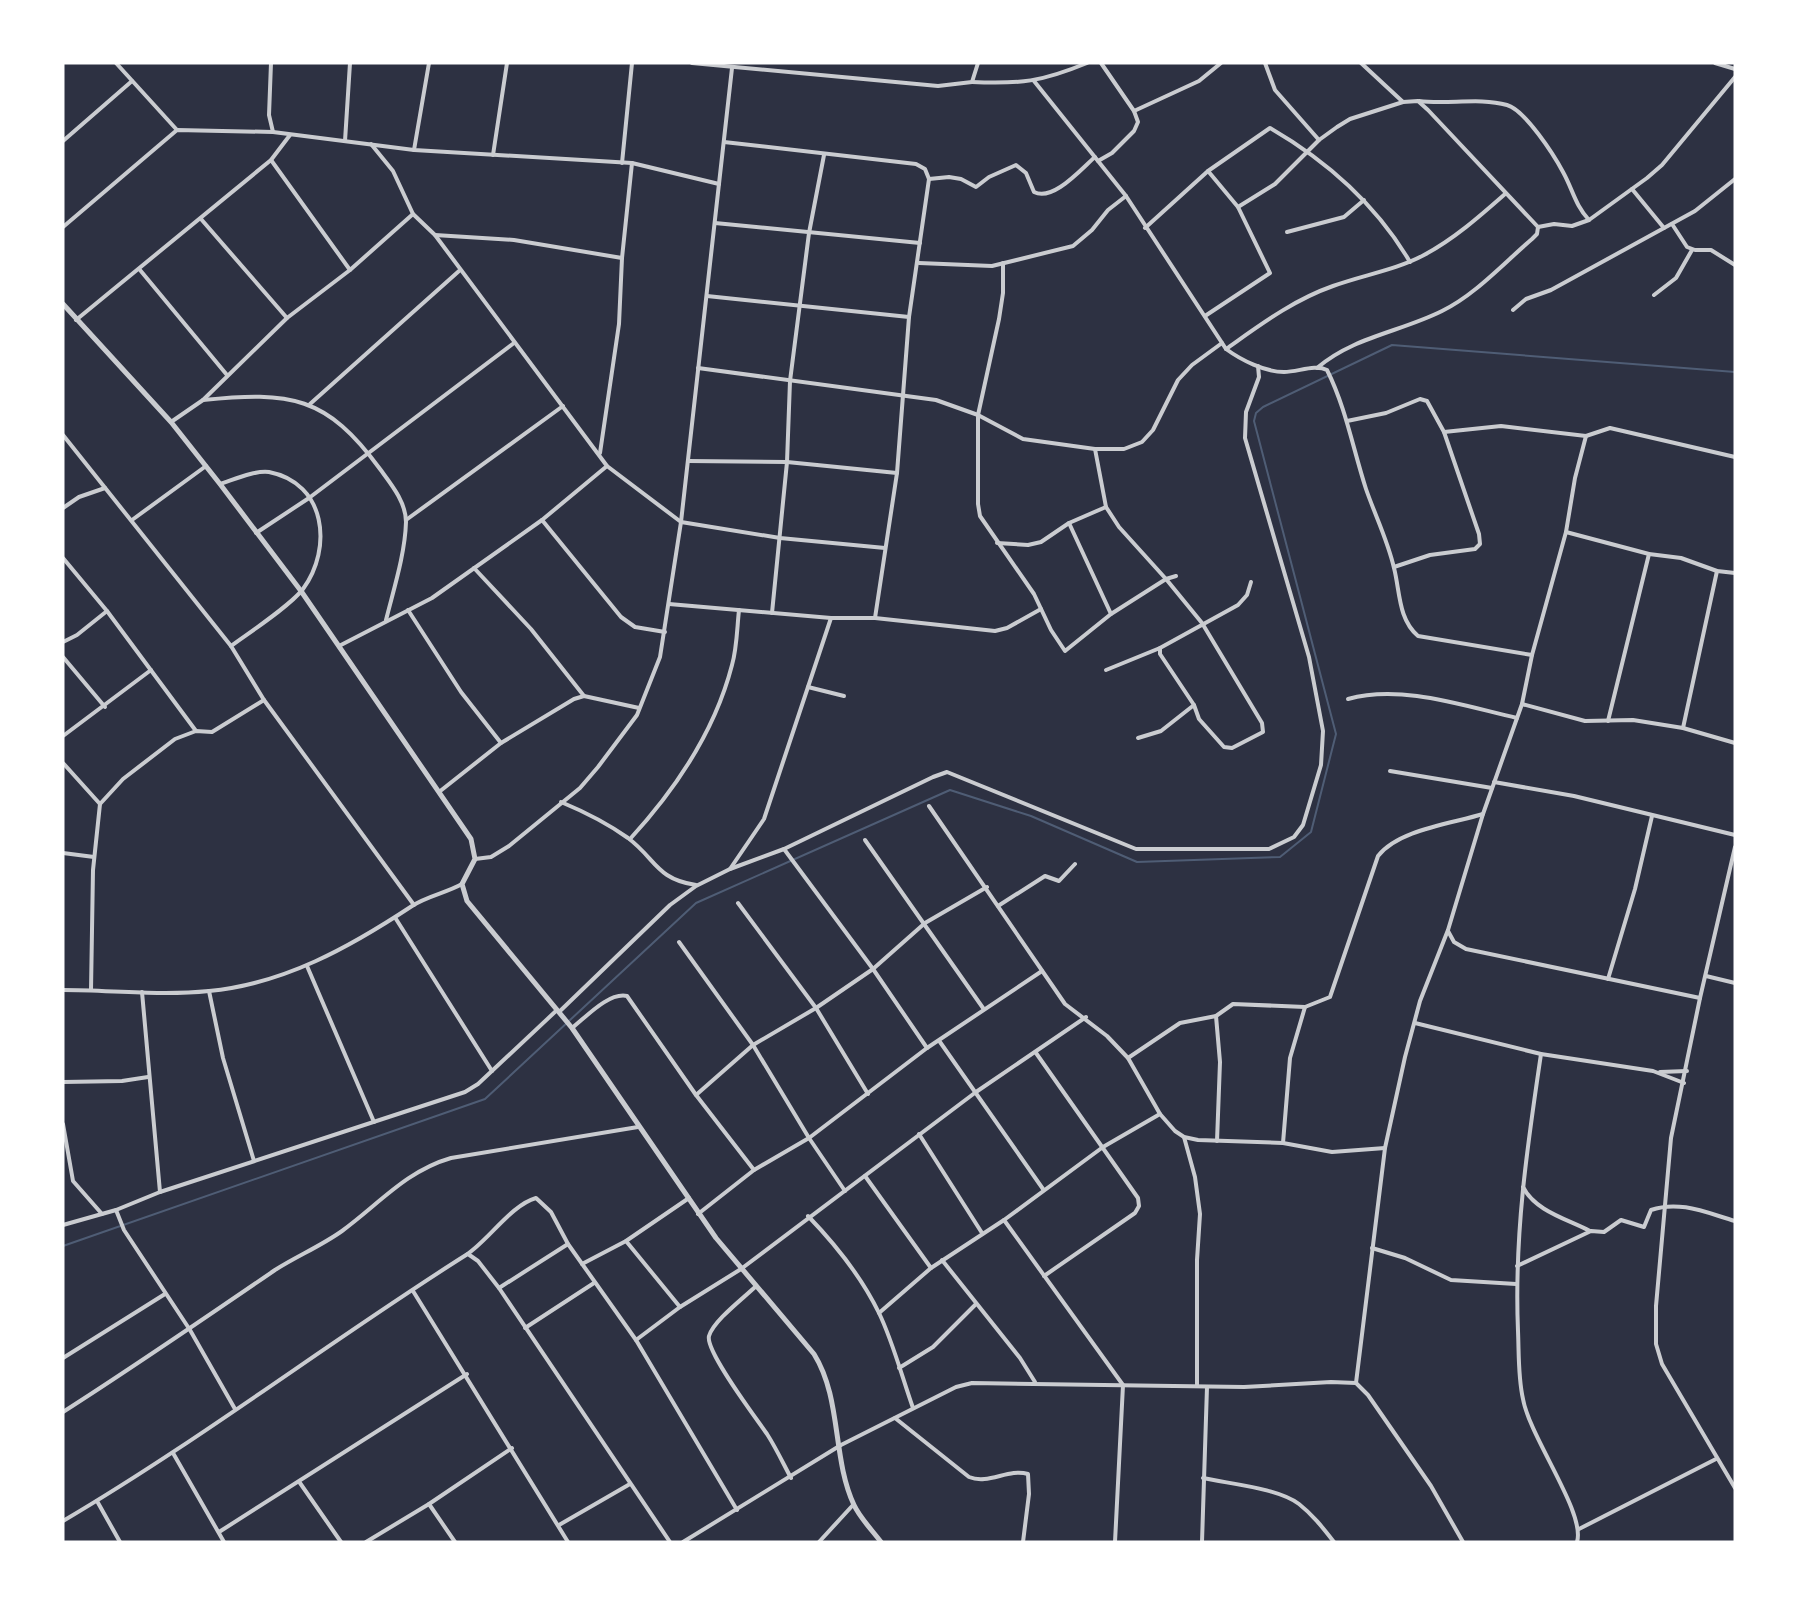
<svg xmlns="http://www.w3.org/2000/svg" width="1798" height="1605" viewBox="0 0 1798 1605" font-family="Overpass,sans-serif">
	<rect width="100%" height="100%" fill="#2d3142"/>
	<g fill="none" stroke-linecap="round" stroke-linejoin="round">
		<polyline stroke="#4f5d75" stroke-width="2" points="63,1246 485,1099 696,903 950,790 1031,816 1137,862 1280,857 1311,832 1336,734 1254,421 1256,413 1263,407 1392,345 1735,372"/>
		<g stroke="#caccd0" stroke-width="4">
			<polyline points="116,63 177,130"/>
			<polyline points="271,63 269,115 273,132"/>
			<polyline points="692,63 938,86 972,82 978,63"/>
			<polyline points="1265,63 1275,90 1319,140"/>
			<polyline points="1361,63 1403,102 1418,101 1428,110 1538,227"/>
			<polyline points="1715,63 1735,69"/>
			<path d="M1034 81 1126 196 1226 349C1241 360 1265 372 1284 372 1298 372 1315 364 1327 370 1346 408 1353 449 1366 489 1375 515 1388 541 1394 568 1400 591 1398 619 1418 636L1532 655"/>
			<path d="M972 82C1021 84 1041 82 1087 63"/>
			<path d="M1419 101C1447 105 1479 97 1507 105 1525 110 1554 155 1563 172 1573 190 1575 205 1589 220"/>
			<polyline points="1134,111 1199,81 1221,63"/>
			<polyline points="63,141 132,81"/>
			<polyline points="345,141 350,63"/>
			<polyline points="724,142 916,164 925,169 929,179 909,317 897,473 875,618"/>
			<polyline points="371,144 393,171 413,214 435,235 607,466 681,522 780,538 885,548"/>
			<polyline points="414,150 429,63"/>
			<polyline points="493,155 507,63"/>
			<polyline points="271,160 350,270"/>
			<polyline points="1098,161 1112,153 1134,131 1138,122 1134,111 1101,63"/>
			<polyline points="622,163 632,63"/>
			<path d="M929 179 949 177 961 179 976 187 989 177 1016 165 1026 173 1034 192C1053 202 1081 169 1095 157"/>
			<polyline points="1632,189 1664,228"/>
			<polyline points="1238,207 1275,184 1319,140 1337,127 1350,119 1403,102"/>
			<polyline points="201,219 287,318"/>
			<polyline points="715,223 920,243"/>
			<polyline points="1672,224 1687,247 1695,250 1711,250 1735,265"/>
			<polyline points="63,227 177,130 273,132 414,150 632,163 719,184"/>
			<polyline points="1538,227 1554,224 1572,226 1589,220 1647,178 1662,165 1735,77"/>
			<path d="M1145 228 1208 171 1270 128C1327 161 1377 206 1410 262"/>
			<polyline points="1287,232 1344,217 1364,200"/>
			<polyline points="435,235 514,240 622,258"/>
			<polyline points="919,263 992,266 1073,246 1092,230 1108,210 1126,196"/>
			<polyline points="1003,263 1003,293 999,319 978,415 978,504 980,516 1034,594 1051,630 1065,651 1111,614 1166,579 1176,576"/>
			<polyline points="140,270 227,375"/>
			<polyline points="1654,295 1676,278 1692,250"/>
			<polyline points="707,296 909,317"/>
			<polyline points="1513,310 1526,299 1551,290 1695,211 1735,179"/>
			<polyline points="1205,316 1270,273 1238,207 1208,171"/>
			<polyline points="76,320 271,160 290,135"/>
			<path d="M1226 349C1260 325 1293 300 1333 286 1363 275 1396 270 1424 255 1454 239 1480 216 1505 194"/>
			<polyline points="698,368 936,400 978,415 1023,439 1095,449 1124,449 1142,442 1153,430 1178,380 1192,365 1222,343"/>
			<path d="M1317 368C1353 337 1400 332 1442 311 1475 295 1504 263 1532 239L1537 234 1538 227"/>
			<path d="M203 400C290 391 327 396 380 469 391 484 406 502 406 522 405 554 394 588 386 620"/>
			<polyline points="310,404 459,271"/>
			<polyline points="1347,421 1386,413 1420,399 1427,401 1444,432 1479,534 1480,544 1475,549 1430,555 1394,567"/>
			<polyline points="171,422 203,400 287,318 350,270 413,214"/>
			<polyline points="1444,432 1501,426 1586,436 1610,428 1735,457"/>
			<polyline points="63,435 231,646 264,700 414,905"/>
			<polyline points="1095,449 1106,507 1119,527 1166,579 1202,623 1262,723 1263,732 1232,748 1224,747 1199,719 1194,705 1160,654 1160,648"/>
			<polyline points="600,453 619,324 622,258 632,163"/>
			<polyline points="688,461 787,462 897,473"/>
			<path d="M220 484C233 480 255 470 269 472 326 483 333 548 303 589 290 606 250 632 231 646"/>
			<polyline points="63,508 79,497 105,488"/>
			<polyline points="132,520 206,466"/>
			<polyline points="406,520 563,406"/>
			<polyline points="542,520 621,617 635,627 665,632"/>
			<polyline points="1069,523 1111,614"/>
			<polyline points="1566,532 1649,554 1681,558 1717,571 1735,573"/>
			<polyline points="256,533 309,498 514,343"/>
			<polyline points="997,543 1028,545 1041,542 1069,523 1106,507"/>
			<polyline points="63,558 107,611 196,731"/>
			<polyline points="474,568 531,629 584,696"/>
			<polyline points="669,604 831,618 875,618 995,631 1007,628 1041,609"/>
			<polyline points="408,610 461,692 501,743"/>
			<polyline points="772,613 787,462 790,381 809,233 824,155"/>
			<polyline points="63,642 77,635 107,611"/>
			<polyline points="339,646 432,598 542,520 607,466"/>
			<polyline points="63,657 105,707"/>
			<polyline points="1106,670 1160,648 1238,605 1247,595 1251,582"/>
			<polyline points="808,687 844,696"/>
			<path d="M1348 699C1401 684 1464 706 1517 718"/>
			<polyline points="1522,704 1585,721 1633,720 1683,728 1735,743"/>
			<polyline points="1608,721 1649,554"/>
			<polyline points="1683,728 1717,571"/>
			<polyline points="63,736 151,670"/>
			<polyline points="1138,738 1161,731 1194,705"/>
			<polyline points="63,763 100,804"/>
			<polyline points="1390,771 1492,788"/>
			<polyline points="1494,782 1574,796 1735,835"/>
			<polyline points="439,792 501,743 574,699 584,696 639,708"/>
			<path d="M561 802C585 812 607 823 628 838 656 859 656 879 696 885"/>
			<polyline points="929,806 1065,1004 1107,1036 1128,1058 1160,1114 1175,1131 1184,1137 1198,1140 1283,1143 1332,1152 1385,1148"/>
			<path d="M630 839C675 790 715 731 732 665 737 648 737 628 739 610"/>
			<polyline points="865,840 983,1008"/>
			<polyline points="1735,847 1700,998 1671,1138 1656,1306 1656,1344 1662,1364 1735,1488"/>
			<polyline points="784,849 873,969 927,1048"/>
			<polyline points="63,853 94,857"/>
			<polyline points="475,859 491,857 509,846 580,788 598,767 637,715 660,657 681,522 732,68"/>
			<polyline points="730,869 764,819 831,618"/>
			<polyline points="738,903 816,1008 868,1094"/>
			<polyline points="998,906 1045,876 1059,881 1075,864"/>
			<polyline points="396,919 492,1071"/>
			<polyline points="1448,931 1454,942 1466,949 1700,998"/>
			<polyline points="679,942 753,1045 809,1138 845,1191"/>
			<polyline points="307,966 374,1122"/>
			<polyline points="1706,976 1735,983"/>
			<polyline points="1608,979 1635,889 1652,816"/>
			<path d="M63 990C111 990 160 996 209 991 284 984 350 947 412 906 427 896 446 893 462 884"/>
			<polyline points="91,990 93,870 100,804 123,779 175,739 196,731 212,732 264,700"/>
			<polyline points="209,991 223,1058 254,1161"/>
			<polyline points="142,992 160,1192"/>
			<polyline points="559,1012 670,905 696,886 730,869 784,849 933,777 947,772 1136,849 1269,849 1294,837 1303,825 1321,765 1323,731 1309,657 1245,438 1246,412 1259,377 1258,366"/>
			<polyline points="1216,1016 1220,1062 1217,1141"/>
			<polyline points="1415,1023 1541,1054 1653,1071 1684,1083"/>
			<path d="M572 1028C586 1017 609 992 627 996L696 1095 754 1170"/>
			<polyline points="940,1042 1043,1189"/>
			<polyline points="1036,1053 1138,1198 1139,1206 1135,1213 1044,1276"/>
			<path d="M1541 1054C1527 1148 1514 1236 1518 1331 1519 1354 1518 1377 1523 1399 1530 1438 1586 1513 1577 1542"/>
			<path d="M1128 1058 1180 1023 1216 1016 1233 1004 1305 1007 1330 997 1378 856C1398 830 1450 824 1483 814"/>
			<polyline points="1660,1072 1687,1071"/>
			<polyline points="63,1082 122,1081 148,1077"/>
			<polyline points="696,1095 753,1045 816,1008 873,969 925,923 987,887"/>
			<polyline points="63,1124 73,1181 102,1214"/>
			<polyline points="919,1134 982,1233"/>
			<polyline points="1184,1137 1195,1177 1200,1214 1197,1260 1197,1386"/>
			<polyline points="1283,1143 1290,1058 1305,1007"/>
			<polyline points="865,1176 931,1268"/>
			<path d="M1523 1187C1535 1211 1567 1219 1590 1231"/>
			<polyline points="116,1210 124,1230 190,1330 235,1409"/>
			<polyline points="698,1214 754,1170 809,1138 927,1048 1042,971"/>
			<path d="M808 1216C836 1245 861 1276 879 1313 893 1342 902 1377 913 1408"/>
			<polyline points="1004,1220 1123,1385 1115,1542"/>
			<polyline points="63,1225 116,1210 160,1192 465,1092 478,1084 557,1010"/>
			<polyline points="626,1241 680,1307"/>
			<polyline points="1372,1248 1405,1258 1451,1280 1516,1284"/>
			<polyline points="468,1254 478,1261 499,1288 670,1542"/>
			<polyline points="942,1260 1020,1358 1035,1382"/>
			<polyline points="582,1264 626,1241 689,1198"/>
			<path d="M1517 1266 1591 1231 1604 1232 1621 1220 1644 1227 1651 1210C1680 1200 1707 1213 1735 1221"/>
			<path d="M756 1286C744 1298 714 1320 709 1336 705 1351 756 1418 767 1434 776 1448 783 1463 791 1478"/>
			<polyline points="499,1288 568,1244"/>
			<polyline points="413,1291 568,1542"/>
			<polyline points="879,1313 931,1268 1004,1220 1103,1147 1160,1114"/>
			<polyline points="525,1328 594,1283"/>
			<polyline points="636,1340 680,1307 741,1269 976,1092 1086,1017"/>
			<polyline points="63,1358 165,1294"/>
			<polyline points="899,1368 933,1347 976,1304"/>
			<polyline points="1356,1383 1385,1148 1405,1057 1420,1001 1448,930 1483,814 1522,704 1532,655 1566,532 1575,478 1586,436"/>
			<path d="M63 1412C135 1366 205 1318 275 1270 297 1256 321 1246 342 1231 379 1204 406 1171 451 1158L638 1127"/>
			<path d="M895 1418 969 1477C989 1485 1008 1468 1028 1474L1029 1494 1023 1542"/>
			<polyline points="173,1453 224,1542"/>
			<path d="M1203 1478C1230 1484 1278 1488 1299 1504 1313 1515 1323 1528 1334 1542"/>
			<polyline points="300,1483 341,1542"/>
			<polyline points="97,1501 120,1542"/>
			<polyline points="429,1504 455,1542"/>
			<path d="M63 1521C202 1439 330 1341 466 1255 488 1241 511 1205 536 1198L551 1212 568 1244 636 1340 737 1510"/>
			<polyline points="559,1525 630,1484"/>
			<polyline points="1579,1529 1716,1459"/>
			<polyline points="219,1532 467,1374"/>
			<polyline points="366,1542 429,1504 512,1448"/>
			<polyline points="683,1542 841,1445 956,1387 972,1383 1244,1387 1331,1382 1356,1383 1368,1395 1431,1486 1463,1542"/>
			<polyline points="819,1542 853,1505"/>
			<polyline points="1202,1542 1207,1387"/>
		</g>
		<path stroke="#caccd0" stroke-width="5" d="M63 304 171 422 220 484 301 591 471 839 475 859 462 884 467 901 572 1028 716 1238 814 1354C842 1399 832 1458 854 1505 860 1518 872 1530 881 1542"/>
	</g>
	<rect width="1798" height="1605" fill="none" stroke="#ffffff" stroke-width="129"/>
</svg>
